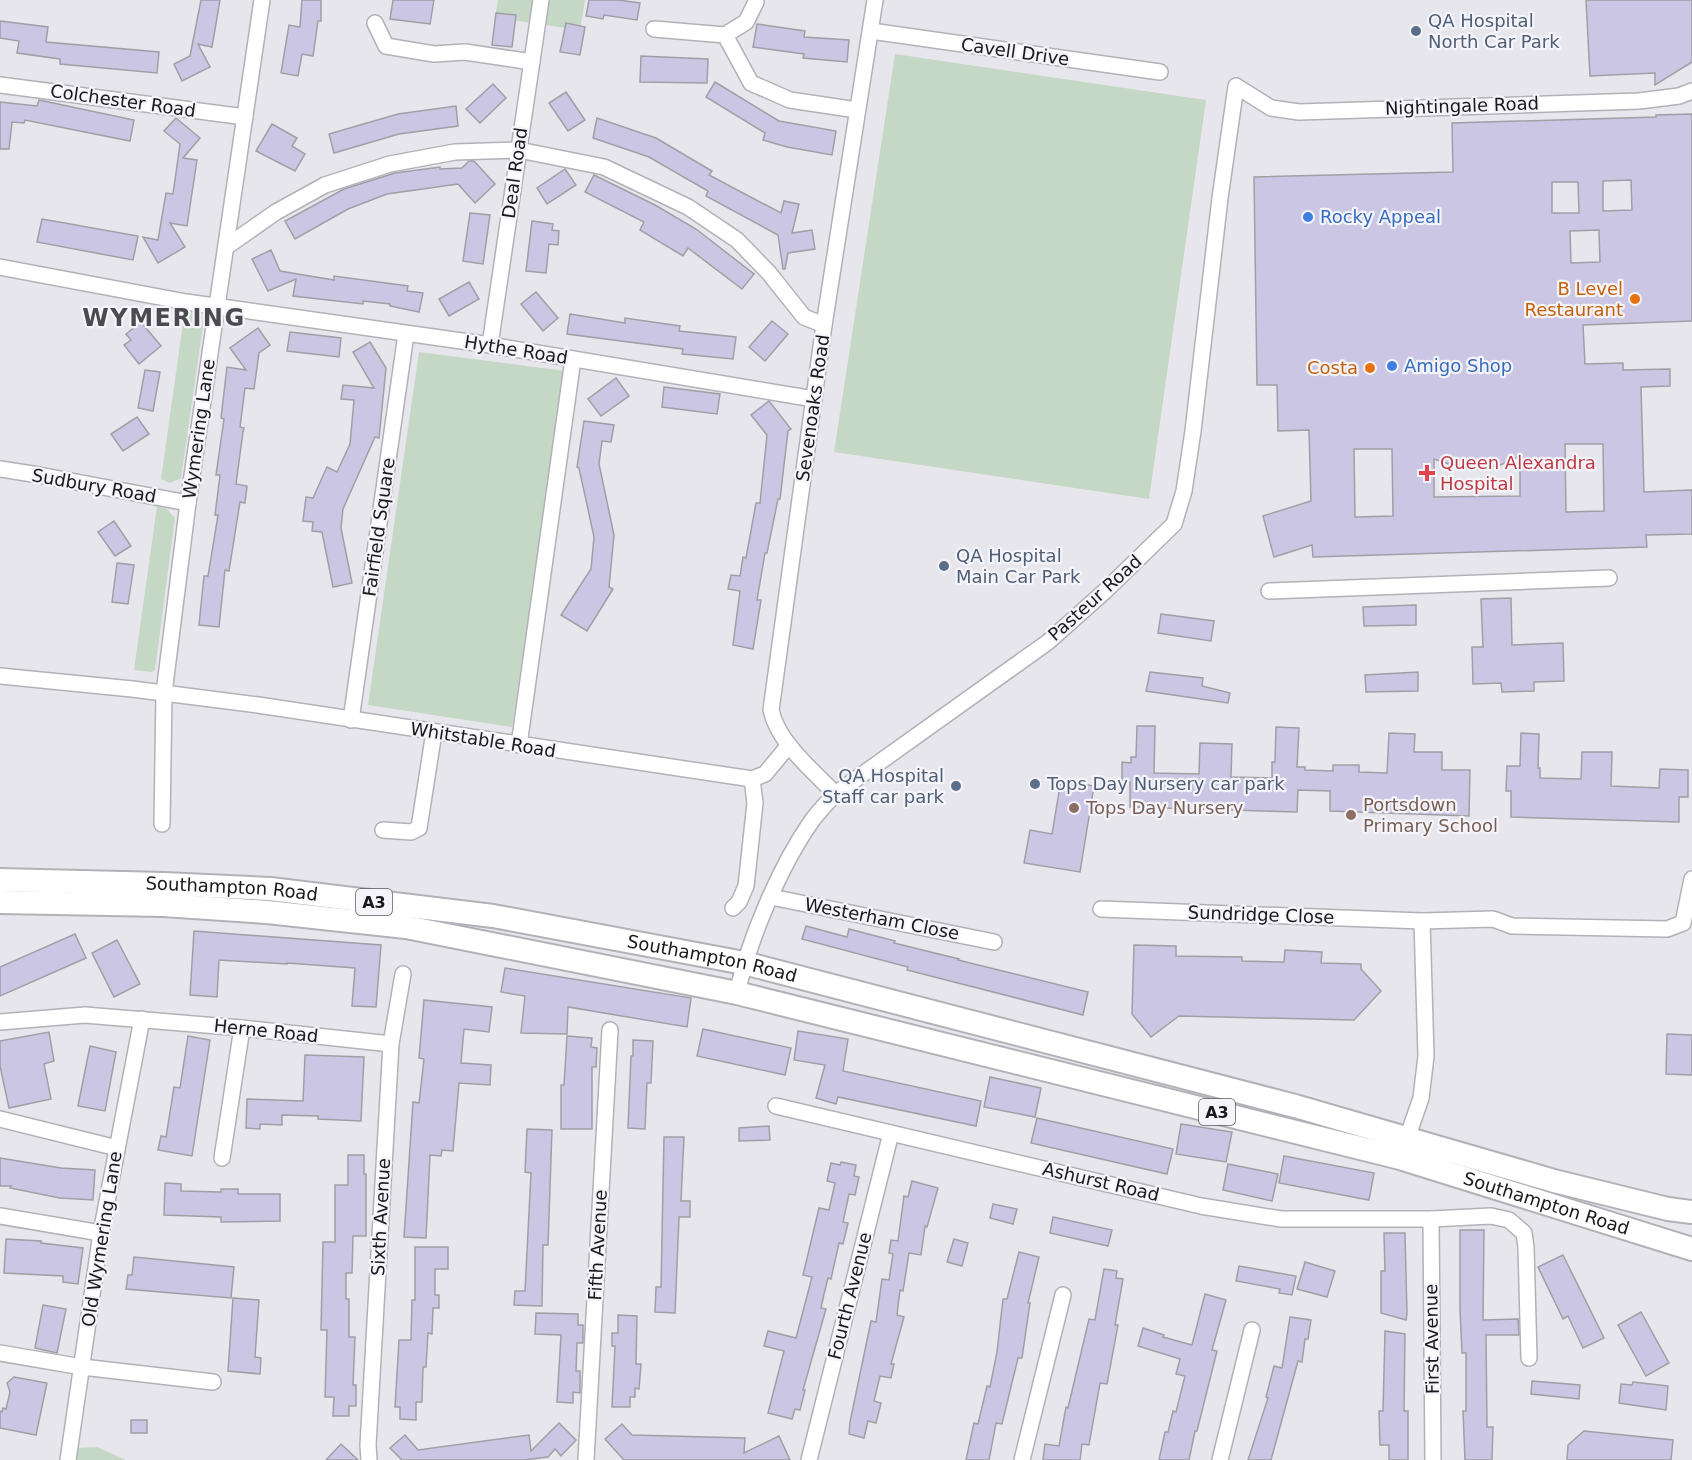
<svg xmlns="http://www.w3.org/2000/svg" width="1692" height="1460" viewBox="0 0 1692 1460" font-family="'DejaVu Sans',sans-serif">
	<rect width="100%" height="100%" fill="#e7e6ed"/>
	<g fill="#c5d8c5">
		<polygon points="498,0 585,0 580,30 495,18"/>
		<polygon points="895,54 1206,100 1149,499 834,452"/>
		<polygon points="185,309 205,312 181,478 170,483 161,479"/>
		<polygon points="419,352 565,371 512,727 368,705"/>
		<polygon points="157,506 167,509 175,518 155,670 152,672 134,670"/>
		<polygon points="97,1447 126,1460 71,1460 73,1448"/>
	</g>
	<g fill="#cbc6e4" stroke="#a09fa5" stroke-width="1.5" fill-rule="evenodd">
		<polygon points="201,0 220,0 212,47 198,44 210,67 182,81 174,64 190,56"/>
		<polygon points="302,0 321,0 321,21 318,21 313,56 302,54 298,76 281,73 289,25 300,27"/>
		<polygon points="393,0 434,0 430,24 390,19"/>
		<polygon points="589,0 618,0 640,3 637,20 604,15 603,19 586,16"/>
		<polygon points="1586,0 1692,0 1692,62 1655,85 1655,73 1590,76"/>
		<polygon points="496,13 516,15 512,47 492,45"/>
		<polygon points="0,21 48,27 46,42 159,52 157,73 60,64 60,59 17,53 19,41 0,38"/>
		<polygon points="566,23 585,27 580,55 560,52"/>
		<polygon points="757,24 805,31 804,37 849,40 847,62 803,58 804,54 753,47"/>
		<polygon points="641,56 708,59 707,83 640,82"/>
		<polygon points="715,82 779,121 836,131 832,155 787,147 763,140 765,133 706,97"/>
		<polygon points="493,84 506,98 480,123 466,109"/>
		<polygon points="566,92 585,120 568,131 549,103"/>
		<polygon points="39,100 134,120 130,141 25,120 24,123 12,122 9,149 0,149 0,102 37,106"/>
		<polygon points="456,106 458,126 399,134 334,153 329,134 398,114"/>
		<path d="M1692 114V321L1583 325 1585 364 1623 363V370L1670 369V386L1641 387 1644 492 1692 490V534L1646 535 1647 547 1313 557 1312 545 1274 557 1263 516 1311 501 1309 430 1278 431 1277 385H1257L1254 177 1453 172 1452 123 1656 117V115ZM1631 180 1632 210 1603 211V181ZM1552 182H1578L1579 213H1552ZM1599 230 1600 262 1571 263 1570 231ZM1565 444H1603L1604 511 1566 512ZM1354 449H1392L1393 516 1355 517ZM1520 456V496L1434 497V459L1460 468 1480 469 1498 466Z"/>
		<polygon points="176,118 200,138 183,158 197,160 187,226 170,223 185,247 158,263 143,237 158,240 166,193 173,194 180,144 164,131"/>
		<polygon points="597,118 656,138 712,171 709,175 781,213 784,201 799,204 792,233 812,230 815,249 788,253 785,269 783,269 778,235 706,196 708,191 649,157 593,138"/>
		<polygon points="272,124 297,138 292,146 305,154 295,171 256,151"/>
		<polygon points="469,161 474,161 495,184 475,203 458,184 387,194 348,209 295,239 285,221 344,189 395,173 440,167 440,169 462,168"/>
		<polygon points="565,169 576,185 547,204 537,188"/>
		<polygon points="594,175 655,205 696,229 754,274 742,289 688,248 683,256 640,230 644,222 585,192"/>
		<polygon points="470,213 490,215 483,264 463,261"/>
		<polygon points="42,219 138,236 133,260 37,242"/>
		<polygon points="532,221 553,224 552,230 559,231 558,245 549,244 546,273 526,271"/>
		<polygon points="271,250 280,271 334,280 334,276 408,286 407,291 423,293 419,312 390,306 390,304 363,301 363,304 293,296 296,279 268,291 252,259"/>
		<polygon points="469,282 479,299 449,316 439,299"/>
		<polygon points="536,292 558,318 543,331 521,304"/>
		<polygon points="570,314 625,323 625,318 680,326 679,331 736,337 733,359 682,354 683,349 567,334"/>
		<polygon points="772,321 788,334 765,361 749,347"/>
		<polygon points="141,322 161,346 139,364 124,345 131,340 126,334"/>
		<polygon points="258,328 270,345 259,353 254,389 245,388 240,427 244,428 243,432 236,484 247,486 245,503 240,502 229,571 225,570 219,627 199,625 204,576 208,576 218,515 215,515 220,475 216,475 224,419 221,418 227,367 246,370 230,348"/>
		<polygon points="290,332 341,338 339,357 287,351"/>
		<polygon points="370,342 386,368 379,438 375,437 343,509 341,528 352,583 333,587 322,532 312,531 313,522 303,521 306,497 313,498 327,467 337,472 350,444 354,400 341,399 343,385 374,388 353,352"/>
		<polygon points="145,370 160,372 153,411 138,408"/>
		<polygon points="616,378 629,396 601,416 588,399"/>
		<polygon points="664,387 720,394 717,414 662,407"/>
		<polygon points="769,401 791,429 788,431 780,499 778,499 767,553 765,553 757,600 761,600 753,649 733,645 740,591 728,589 731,575 740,576 743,557 746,558 756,503 760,503 767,435 751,415"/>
		<polygon points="137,417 149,434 123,451 111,434"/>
		<polygon points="584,421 614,425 611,442 602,441 599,464 614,535 609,587 613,589 587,631 561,615 591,569 594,537 579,468 577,467"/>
		<polygon points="114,521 131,546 115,556 98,532"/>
		<polygon points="117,563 134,565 128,604 112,602"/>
		<polygon points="1511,598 1512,645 1563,643 1564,681 1534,682 1534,691 1502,692 1501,683 1473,684 1472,647 1483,647 1481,599"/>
		<polygon points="1416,605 1416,625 1364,626 1363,607"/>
		<polygon points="1161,614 1214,621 1211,641 1158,633"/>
		<polygon points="1150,672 1203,678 1202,686 1230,693 1228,703 1146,691"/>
		<polygon points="1418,672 1418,691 1366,692 1365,675"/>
		<polygon points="1137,726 1155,726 1154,773 1199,774 1200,743 1232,744 1231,777 1272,778 1272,762 1275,762 1276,727 1299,728 1297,767 1305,767 1305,770 1333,771 1333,765 1359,765 1359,772 1387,773 1389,733 1415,734 1414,752 1442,752 1442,770 1470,770 1469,816 1330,811 1330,791 1298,790 1297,812 1130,807 1130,782 1122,782 1122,762 1131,763 1131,757 1136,757"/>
		<polygon points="1521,733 1539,734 1538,768 1540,768 1540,778 1581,779 1582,752 1612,752 1611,786 1659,788 1660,769 1688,770 1688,797 1679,797 1679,822 1511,817 1511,791 1506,791 1507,766 1520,766"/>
		<polygon points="1061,780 1094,786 1080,872 1024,863 1030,830 1052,834"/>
		<polygon points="806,926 847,937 849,929 895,941 894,943 959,959 958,960 1088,992 1083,1015 907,970 908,967 802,939"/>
		<polygon points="194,931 381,945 376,1007 352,1006 355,968 287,963 287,964 219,960 217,997 190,995"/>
		<polygon points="75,934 86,958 0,996 0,967"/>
		<polygon points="117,940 140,984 114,997 92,953"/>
		<polygon points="1134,945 1176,946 1176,956 1242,957 1242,961 1284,962 1285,950 1322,952 1321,963 1361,964 1361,969 1381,991 1354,1020 1179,1016 1151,1037 1132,1014"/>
		<polygon points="505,968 691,998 687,1027 568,1007 567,1034 521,1033 525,996 501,992"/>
		<polygon points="424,1000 492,1007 489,1032 464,1029 461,1063 491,1065 490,1085 459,1083 453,1151 442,1150 441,1156 430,1155 426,1238 404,1237 413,1102 419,1103 424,1059 419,1058"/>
		<polygon points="703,1029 791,1048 785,1075 697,1056"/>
		<polygon points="798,1031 848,1039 843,1071 981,1101 976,1126 838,1097 836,1104 816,1098 825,1065 794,1060"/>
		<polygon points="49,1032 54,1061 44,1064 51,1099 9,1108 0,1066 0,1041"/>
		<polygon points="1667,1034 1692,1035 1692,1075 1666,1074"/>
		<polygon points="188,1036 210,1040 192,1156 158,1150 161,1136 166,1137 174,1087 180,1088"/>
		<polygon points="567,1036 592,1038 591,1047 597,1048 596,1067 592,1067 592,1129 561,1129 561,1085 564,1085"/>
		<polygon points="633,1040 653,1041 651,1083 647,1083 645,1129 628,1128 631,1056 633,1056"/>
		<polygon points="90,1046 116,1052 105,1111 78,1106"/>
		<polygon points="305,1055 364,1057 361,1121 318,1119 318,1116 282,1115 282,1125 260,1124 260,1129 246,1128 247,1099 303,1101"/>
		<polygon points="990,1077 1041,1088 1035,1117 984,1107"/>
		<polygon points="1037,1118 1173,1149 1167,1174 1031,1143"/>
		<polygon points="1181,1124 1232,1132 1226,1162 1176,1154"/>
		<polygon points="769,1126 770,1140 739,1141 739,1128"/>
		<polygon points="527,1129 552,1130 548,1245 543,1245 542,1306 514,1305 515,1291 525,1291 531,1173 525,1172"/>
		<polygon points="664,1137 684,1137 681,1201 690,1201 690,1217 679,1217 675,1313 655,1312 656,1287 661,1287"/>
		<polygon points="348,1155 364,1155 364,1174 366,1174 366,1236 353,1236 352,1273 346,1273 346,1299 349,1299 349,1337 355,1337 353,1385 356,1385 356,1406 349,1406 349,1416 333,1416 334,1397 325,1397 327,1330 321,1330 323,1242 335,1242 335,1185 348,1185"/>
		<polygon points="1284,1156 1374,1173 1369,1200 1279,1183"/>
		<polygon points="0,1158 61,1168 95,1170 93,1200 60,1198 10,1188 11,1186 0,1186"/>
		<polygon points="841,1162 856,1165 854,1176 859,1177 855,1195 849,1194 843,1222 848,1223 843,1244 839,1243 831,1279 828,1278 824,1294 821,1308 826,1309 803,1390 805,1390 800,1410 795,1409 792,1419 768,1413 784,1351 764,1346 768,1331 796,1338 812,1277 803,1275 819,1208 829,1210 835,1183 827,1181 831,1163 840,1165"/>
		<polygon points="1228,1164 1278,1174 1272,1201 1223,1190"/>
		<polygon points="912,1181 938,1188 927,1227 925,1226 921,1255 909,1253 903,1291 900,1290 897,1315 904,1317 891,1364 894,1364 891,1378 880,1376 874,1401 881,1403 876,1423 868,1421 864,1438 849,1434 850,1422 871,1321 876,1322 882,1279 889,1280 893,1254 889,1253 891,1240 898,1241 904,1196 908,1197"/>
		<polygon points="165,1183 181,1184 181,1191 221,1192 221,1189 238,1189 238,1194 280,1194 280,1221 221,1222 221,1217 164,1215"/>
		<polygon points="993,1204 1017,1209 1013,1224 990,1218"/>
		<polygon points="1053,1217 1112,1230 1108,1246 1050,1233"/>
		<polygon points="1460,1230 1484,1230 1483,1320 1518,1319 1519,1335 1486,1335 1487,1427 1493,1427 1492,1460 1465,1460 1463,1411 1466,1411 1466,1353 1462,1353 1460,1310"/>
		<polygon points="1384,1233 1405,1233 1407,1314 1406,1320 1381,1313 1381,1271 1385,1271"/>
		<polygon points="6,1239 41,1241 41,1243 83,1248 78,1284 63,1282 63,1276 4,1273"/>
		<polygon points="954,1239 968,1243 962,1266 947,1262"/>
		<polygon points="415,1247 448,1247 448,1269 435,1269 435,1295 439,1295 439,1308 433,1308 432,1334 428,1333 426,1367 423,1367 422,1402 416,1402 416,1420 400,1419 400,1407 395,1407 399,1340 411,1340 412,1300 415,1300"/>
		<polygon points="1019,1252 1039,1257 1028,1303 1030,1303 1022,1358 1018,1358 1002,1424 996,1423 989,1460 966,1460 974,1423 978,1424 987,1386 990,1387 997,1352 1003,1299 1007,1299"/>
		<polygon points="1563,1255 1604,1338 1583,1348 1568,1316 1563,1319 1538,1267"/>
		<polygon points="134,1257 234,1267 231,1298 126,1289 128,1275 132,1275"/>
		<polygon points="1305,1262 1335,1271 1327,1297 1297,1289"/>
		<polygon points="1239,1266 1296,1276 1292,1295 1279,1293 1280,1289 1236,1281"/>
		<polygon points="1104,1269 1117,1271 1116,1278 1123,1279 1115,1325 1118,1325 1107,1384 1100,1383 1089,1445 1082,1444 1080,1460 1043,1460 1045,1444 1059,1446 1066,1407 1068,1408 1089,1319 1095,1320"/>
		<polygon points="1205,1294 1226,1300 1212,1350 1217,1351 1197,1431 1195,1431 1189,1460 1159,1460 1165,1432 1168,1432 1173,1411 1176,1412 1185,1376 1176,1374 1180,1359 1138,1346 1143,1328 1164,1335 1163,1337 1192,1345"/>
		<polygon points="233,1298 259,1300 255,1357 261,1358 260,1374 228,1371"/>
		<polygon points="43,1305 66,1309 57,1353 35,1348"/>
		<polygon points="1641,1312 1669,1363 1646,1376 1618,1325"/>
		<polygon points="536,1313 578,1314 578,1325 583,1325 583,1343 577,1343 576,1371 580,1371 580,1393 573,1392 573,1403 557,1402 561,1335 535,1334"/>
		<polygon points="618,1315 637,1316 636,1364 641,1364 639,1389 635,1388 635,1397 630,1397 630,1407 612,1407 615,1346 612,1346 612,1333 618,1333"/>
		<polygon points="1290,1317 1311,1320 1308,1339 1305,1339 1302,1362 1298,1361 1271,1460 1248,1460 1268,1398 1266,1397 1274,1366 1282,1368"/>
		<polygon points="1385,1331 1405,1334 1404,1411 1408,1411 1408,1460 1389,1460 1389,1445 1380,1445 1379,1411 1383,1411"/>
		<polygon points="14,1377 47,1383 36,1435 0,1428 0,1411 2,1412 3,1408 6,1409 10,1392 7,1383"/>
		<polygon points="1532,1381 1580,1385 1579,1399 1531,1394"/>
		<polygon points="1633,1382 1668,1386 1666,1410 1619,1403 1621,1384 1632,1385"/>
		<rect x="131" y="1420" width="16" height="13"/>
		<polygon points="559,1423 576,1440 561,1456 555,1449 548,1457 523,1460 402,1460 390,1448 405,1435 418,1450 529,1435 531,1451"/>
		<polygon points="622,1424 632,1435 745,1438 744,1453 779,1436 790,1460 624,1460 605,1439"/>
		<polygon points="1584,1431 1673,1440 1671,1460 1567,1460 1568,1445"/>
		<polygon points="341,1444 358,1460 326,1460"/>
	</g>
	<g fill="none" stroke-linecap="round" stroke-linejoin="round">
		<g stroke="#b2b1b7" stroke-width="18">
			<g id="street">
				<polyline points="375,23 386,46 434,54 465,52 532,62"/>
				<polyline points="654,29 725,35 746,22 756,2"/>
				<polyline points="871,31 1160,72"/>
				<polyline points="725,35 751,83 790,100 857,110"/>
				<polyline points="0,85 245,117"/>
				<polyline points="226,247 276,212 325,185 390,164 455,152 519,150 604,167 688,207 737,240 769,273 804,317 824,325"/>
				<polyline points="0,267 186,302 490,345 814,399"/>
				<polyline points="490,345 541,0"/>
				<polyline points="0,469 39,475 188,503"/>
				<polyline points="1269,591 1609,578"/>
				<polyline points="0,676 132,689 258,705 752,779 765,774 789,745"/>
				<polyline points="351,720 406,334"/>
				<polyline points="519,745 573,359"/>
				<path d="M835 794C813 770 778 743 771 710L824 325 875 0"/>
				<polyline points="162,824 164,693 188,503 262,0"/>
				<polyline points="383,830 411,832 419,828 434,732"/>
				<polyline points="771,897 994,942"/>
				<polyline points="733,908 739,902 746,886 755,803 752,779"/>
				<polyline points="1101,909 1422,921 1493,919 1512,926 1667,929 1683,923 1692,879"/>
				<path d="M737 993C749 940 779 868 811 822 818 812 827 803 835 794L1048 642 1104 592 1174 524 1184 491 1193 431 1220 198 1236 86 1271 108 1299 112 1639 101 1679 96 1692 91"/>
				<polyline points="0,1022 85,1015 242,1028 391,1044"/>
				<polyline points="776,1106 1201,1206 1281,1219 1431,1219 1491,1216 1509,1220 1524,1233 1526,1247 1529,1358"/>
				<polyline points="0,1119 117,1148"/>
				<polyline points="1404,1147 1421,1098 1426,1056 1422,921"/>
				<polyline points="222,1158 242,1028"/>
				<polyline points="0,1216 101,1233"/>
				<polyline points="1431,1219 1433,1460"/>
				<polyline points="0,1353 82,1367 213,1382"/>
				<polyline points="68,1460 101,1233 142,1019"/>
				<polyline points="369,1460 368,1445 391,1044 403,974"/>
				<polyline points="586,1460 610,1030"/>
				<polyline points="809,1460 891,1133"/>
				<polyline points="1022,1460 1063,1295"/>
				<polyline points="1220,1460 1252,1330"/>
			</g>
		</g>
		<g stroke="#b2b1b7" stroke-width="26">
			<g id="primary">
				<path id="s1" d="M0 880 164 884 270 889 493 916 744 963 1295 1106 1554 1181 1668 1209 1692 1212"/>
				<path id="s2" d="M0 902 163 905 267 912 406 927 737 993 1400 1158 1692 1249"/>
			</g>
		</g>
		<use href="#street" stroke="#fff" stroke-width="15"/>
		<use href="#primary" stroke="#fff" stroke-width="22"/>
	</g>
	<g fill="#5c6f8a" stroke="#f4f4fa" stroke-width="2">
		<circle cx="1416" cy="31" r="6"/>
		<circle cx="944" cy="566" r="6"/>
		<circle cx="1035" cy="784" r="6"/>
		<circle cx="956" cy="786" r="6"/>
	</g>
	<g fill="#3f7fe0" stroke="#f4f4fa" stroke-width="2">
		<circle cx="1308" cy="217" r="6"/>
		<circle cx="1392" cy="366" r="6"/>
	</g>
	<g fill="#e8710a" stroke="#f4f4fa" stroke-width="2">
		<circle cx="1635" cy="299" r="6"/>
		<circle cx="1370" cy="368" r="6"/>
	</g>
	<path fill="#e0444e" stroke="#f4f4fa" stroke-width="2" d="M1424 464h6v6h6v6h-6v6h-6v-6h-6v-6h6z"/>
	<g fill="#8d6e63" stroke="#f4f4fa" stroke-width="2">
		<circle cx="1074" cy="808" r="6"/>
		<circle cx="1351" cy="815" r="6"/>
	</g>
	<g text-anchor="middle" stroke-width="4.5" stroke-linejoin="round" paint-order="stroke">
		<g fill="#f4f4fa" stroke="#5b5b5e" stroke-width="1.5">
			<rect x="356" y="889" width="36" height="26" rx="4.5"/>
			<rect x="1199" y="1099" width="36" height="26" rx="4.5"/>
		</g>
		<g font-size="16" font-weight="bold" fill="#19191b">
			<text x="374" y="908">A3</text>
			<text x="1217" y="1118">A3</text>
		</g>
		<g font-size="18" fill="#4e5e75" stroke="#f4f4fa" text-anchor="start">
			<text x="1428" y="27">QA Hospital<tspan x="1428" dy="21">North Car Park</tspan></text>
			<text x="956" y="562">QA Hospital<tspan x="956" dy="21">Main Car Park</tspan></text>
			<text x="944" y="782" text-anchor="end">QA Hospital<tspan x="944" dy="21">Staff car park</tspan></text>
			<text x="1047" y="790">Tops Day Nursery car park</text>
		</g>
		<g font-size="18" fill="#19191b" stroke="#f4f4fa">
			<text transform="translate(1015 52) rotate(8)" y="6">Cavell Drive</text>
			<text transform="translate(123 101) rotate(8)" y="6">Colchester Road</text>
			<text transform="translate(1462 106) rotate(-2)" y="6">Nightingale Road</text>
			<text transform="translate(515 173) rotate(-82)" y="6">Deal Road</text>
			<text transform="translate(516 350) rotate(9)" y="6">Hythe Road</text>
			<text transform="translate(813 408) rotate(-82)" y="6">Sevenoaks Road</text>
			<text transform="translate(199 429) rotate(-82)" y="6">Wymering Lane</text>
			<text transform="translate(94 486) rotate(10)" y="6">Sudbury Road</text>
			<text transform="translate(379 527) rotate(-82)" y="6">Fairfield Square</text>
			<text transform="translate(1095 598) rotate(-42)" y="6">Pasteur Road</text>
			<text transform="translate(483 740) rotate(9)" y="6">Whitstable Road</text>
			<text dy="6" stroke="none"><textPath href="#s1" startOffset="232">Southampton Road</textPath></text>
			<text transform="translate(1261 915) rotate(2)" y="6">Sundridge Close</text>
			<text transform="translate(882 919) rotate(11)" y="6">Westerham Close</text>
			<text dy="6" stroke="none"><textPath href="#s1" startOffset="718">Southampton Road</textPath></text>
			<text transform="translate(266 1031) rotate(6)" y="6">Herne Road</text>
			<text transform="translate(1101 1182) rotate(13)" y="6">Ashurst Road</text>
			<text dy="6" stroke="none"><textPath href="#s2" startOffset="1581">Southampton Road</textPath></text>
			<text transform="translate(381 1217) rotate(-87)" y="6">Sixth Avenue</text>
			<text transform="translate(102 1239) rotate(-81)" y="6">Old Wymering Lane</text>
			<text transform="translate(598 1245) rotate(-87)" y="6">Fifth Avenue</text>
			<text transform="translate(850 1296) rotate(-76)" y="6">Fourth Avenue</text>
			<text transform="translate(1432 1339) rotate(-91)" y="6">First Avenue</text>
		</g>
		<g font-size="18" fill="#366cbe" stroke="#f4f4fa" text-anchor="start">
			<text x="1320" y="223">Rocky Appeal</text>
			<text x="1404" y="372">Amigo Shop</text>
		</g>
		<g font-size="18" fill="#c56008" stroke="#f4f4fa" text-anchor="end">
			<text x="1623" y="295">B Level<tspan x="1623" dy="21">Restaurant</tspan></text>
			<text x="1358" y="374">Costa</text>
		</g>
		<g font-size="18" fill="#be3a42" stroke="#f4f4fa" text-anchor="start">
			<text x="1440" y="469">Queen Alexandra<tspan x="1440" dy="21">Hospital</tspan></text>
		</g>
		<g font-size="18" fill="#785e54" stroke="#f4f4fa" text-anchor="start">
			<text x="1363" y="811">Portsdown<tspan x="1363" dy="21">Primary School</tspan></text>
			<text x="1086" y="814">Tops Day Nursery</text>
		</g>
		<g font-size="24" font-weight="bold" letter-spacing="1.5" fill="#4b4a4f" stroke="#f4f4fa">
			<text x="164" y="326">WYMERING</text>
		</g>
	</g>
</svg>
